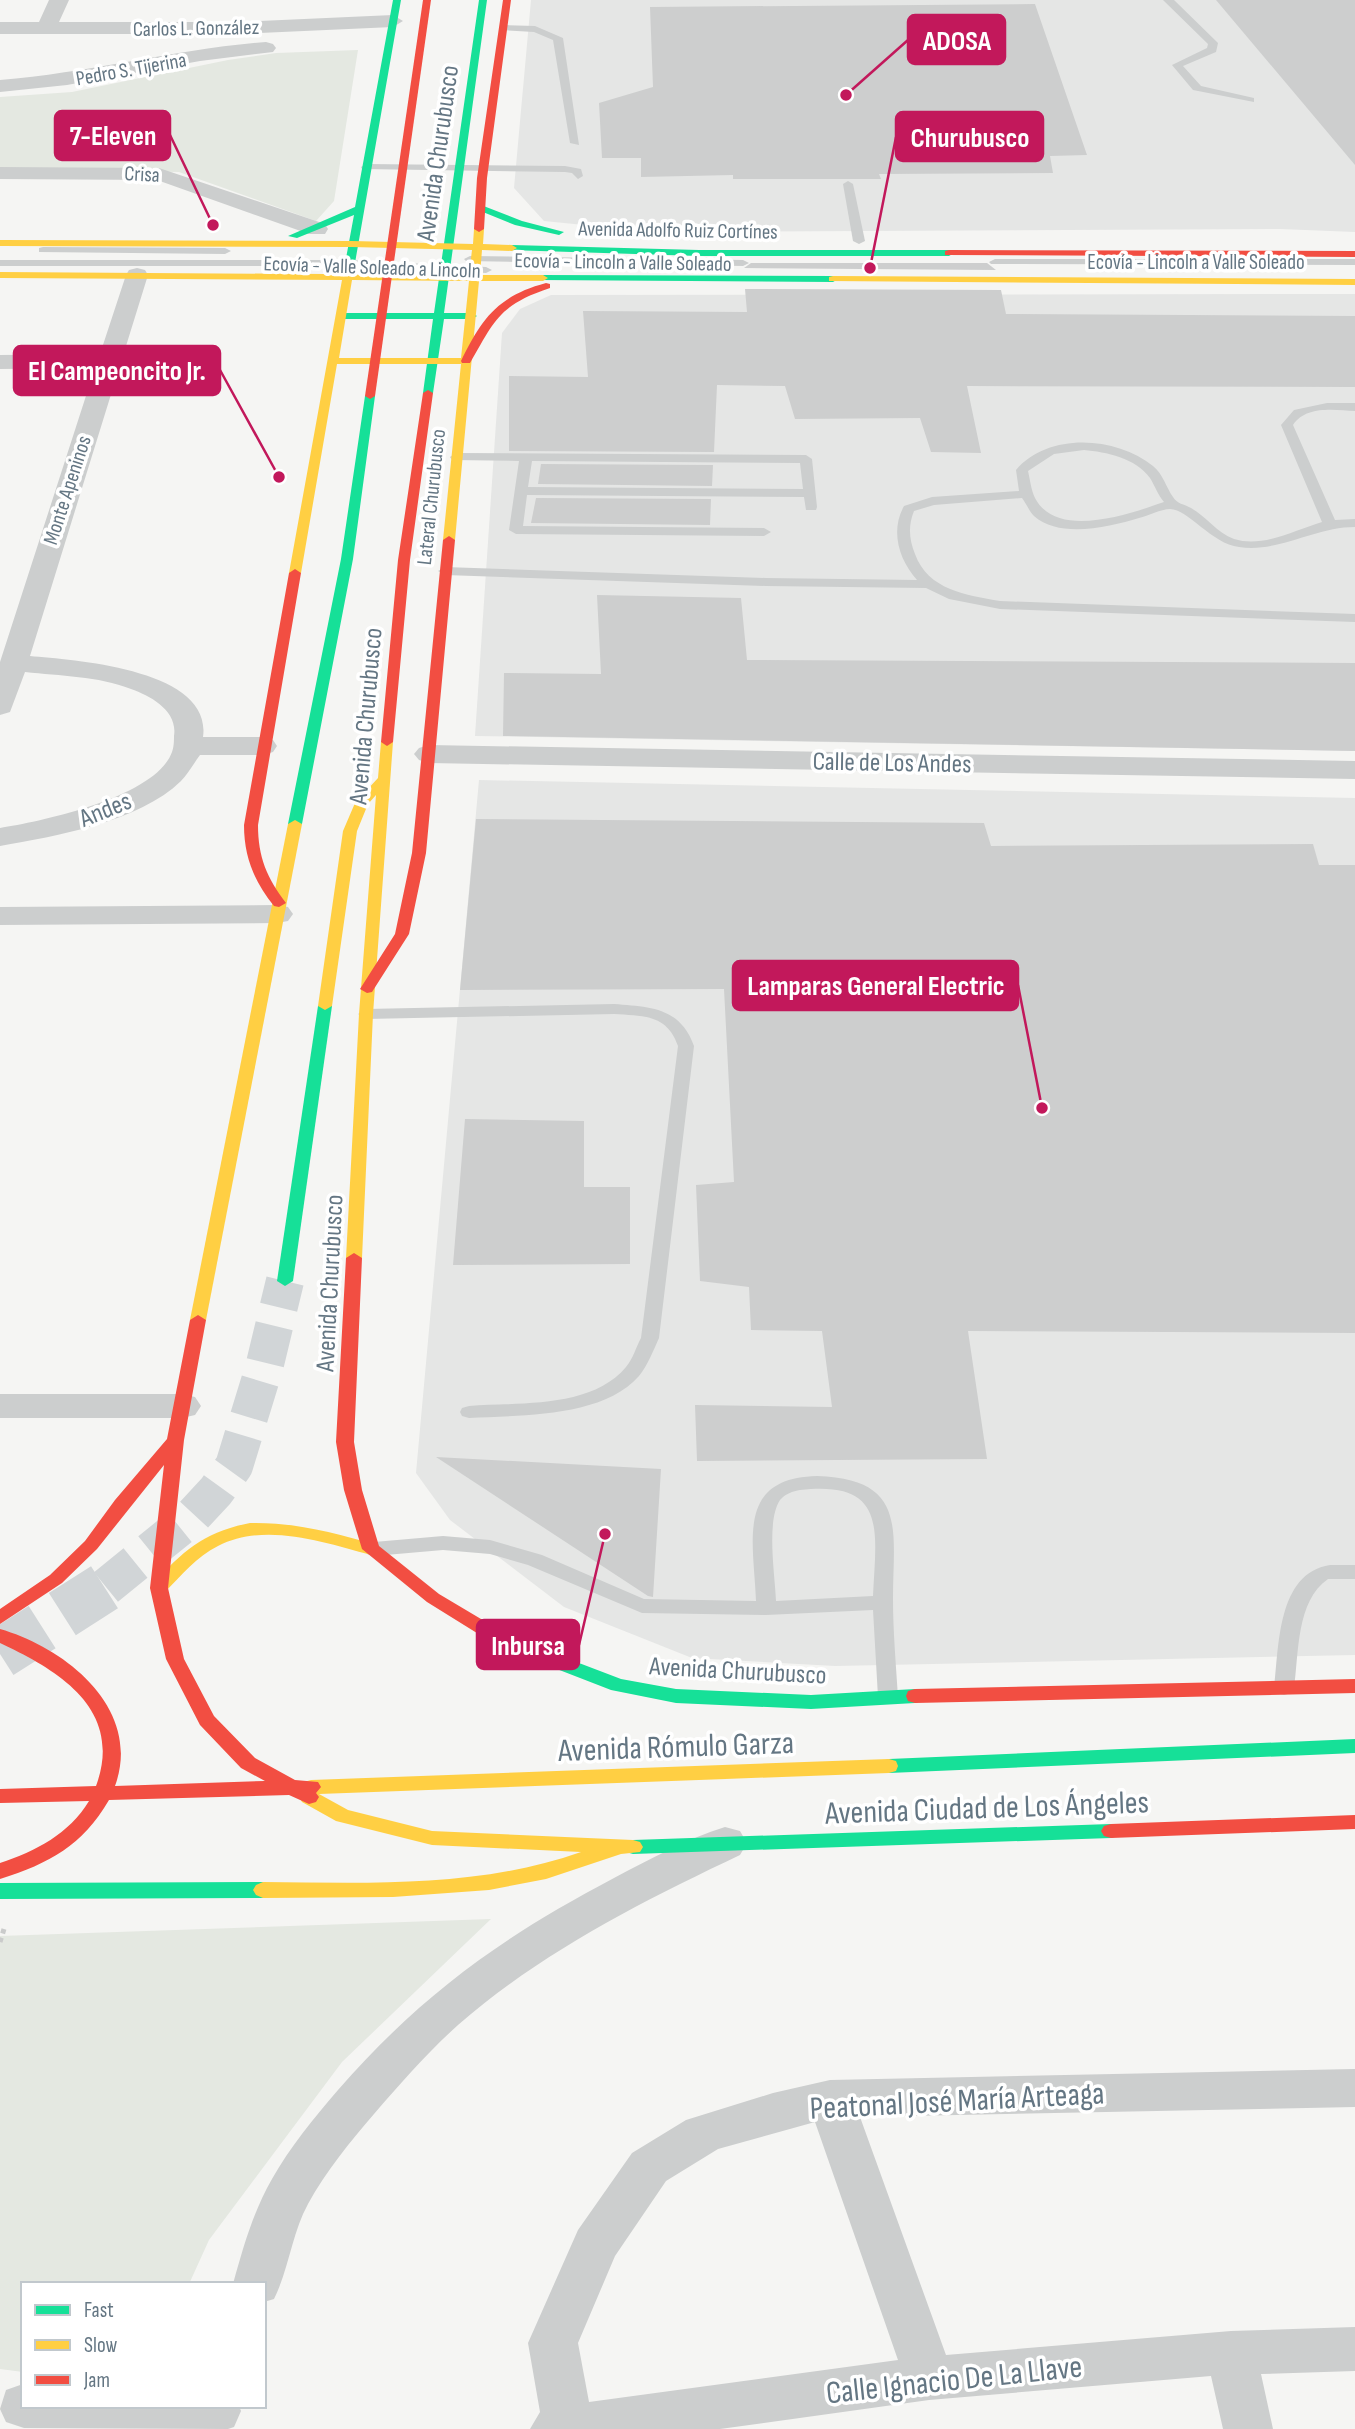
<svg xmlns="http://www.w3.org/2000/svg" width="1355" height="2429" viewBox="0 0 1355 2429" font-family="'Sofia Sans Condensed',sans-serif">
	<rect width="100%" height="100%" fill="#f5f5f3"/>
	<g fill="#e5e6e5">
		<polygon points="531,0 1355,0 1355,232 1280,229 654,232 544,221 514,188"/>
		<polygon points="1355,294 1355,751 475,736 502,333 520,309 551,295"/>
		<polygon points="479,780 1355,798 1355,1655 835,1666 692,1658 564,1607 450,1520 416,1473"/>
	</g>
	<g fill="#e4e8e1">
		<polygon points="358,50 334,201 316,221 179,172 0,169 0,97 72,92 228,60 276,53"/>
		<polygon points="491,1919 342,2062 209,2240 189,2284 23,2284 23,2372 0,2369 0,1936"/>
	</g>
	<g fill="#cdcece">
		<polygon points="1216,0 1355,0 1355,165"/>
		<polygon points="1035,4 1087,155 1050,156 1053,173 879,174 881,179 733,179 733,175 641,177 641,158 602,158 599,103 653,87 650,7"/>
		<polygon points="751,263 987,263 996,270 744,268"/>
		<polygon points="745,289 1001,290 1006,314 1355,316 1355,387 967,386 981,453 931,452 920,418 795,419 785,386 717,385 714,452 509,451 509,376 588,377 583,311 747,312"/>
		<polygon points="541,464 713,465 712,486 538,484"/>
		<polygon points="536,498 711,499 710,525 531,523"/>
		<polygon points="597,595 741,598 747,660 1355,663 1355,751 503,736 504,673 601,674"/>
		<polygon points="476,819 984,823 991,846 1313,844 1319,865 1355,865 1355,1333 968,1331 987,1459 697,1461 695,1405 832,1407 822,1331 751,1330 749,1287 700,1281 696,1185 734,1182 724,989 460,990"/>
		<polygon points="465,1119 584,1121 584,1187 630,1187 630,1264 453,1265"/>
		<polygon points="436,1457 661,1469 653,1597 648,1596"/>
	</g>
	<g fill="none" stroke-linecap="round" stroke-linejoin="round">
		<polyline stroke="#d1d5d7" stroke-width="38" stroke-dasharray="38 19" stroke-linecap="butt" points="106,1587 191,1518 216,1491 234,1466 264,1368 285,1281"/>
		<polyline stroke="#d1d5d7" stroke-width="50" stroke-dasharray="50 24" stroke-linecap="butt" points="0,1654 108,1585"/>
		<polyline stroke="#cacbcb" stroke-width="5" stroke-dasharray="4.5 4.5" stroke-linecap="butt" points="0,1942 4,1929"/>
		<g fill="#cccece" fill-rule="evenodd">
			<polygon points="1163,0 1174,0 1218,43 1216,52 1183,66 1201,86 1254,98 1254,102 1193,90 1172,65 1207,48 1208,44"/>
			<polygon points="504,25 535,26 563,38 579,145 570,143 553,40 534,32 501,30 499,28"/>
			<polygon points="366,164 565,166 581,169 583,176 578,179 572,173 565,172 362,169 361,167"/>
			<polygon points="848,181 853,184 865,241 859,244 853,241 843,184"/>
			<polygon points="43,247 225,248 231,251 225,254 39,252 39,248"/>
			<polygon points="470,256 743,260 749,263 743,266 466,261 464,259"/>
			<polygon points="995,259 1355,259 1355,265 991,264 989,262"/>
			<polygon points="0,260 348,260 486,267 492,270 486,273 348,266 0,266"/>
			<path d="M1327 403H1355V411C1335 410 1306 405 1293 425L1335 520 1355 519V527C1314 527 1279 553 1239 547 1212 544 1188 509 1170 509 1161 509 1148 516 1139 518 1109 527 1060 539 1034 516 1029 511 1026 503 1022 498L934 505 914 511C908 526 909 539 915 554 928 590 966 595 1000 601L1355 614V622L1000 609 949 599 926 588 766 586 445 575 438 571 445 567 766 578 917 580C899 560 890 531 904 506L932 497 1019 491 1016 470C1048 432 1116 436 1153 466 1163 474 1166 487 1173 497 1177 504 1184 504 1191 508 1206 516 1217 533 1234 539 1263 548 1295 530 1322 522L1281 425 1294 410ZM1084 450C1106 452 1136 458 1150 478 1155 486 1158 495 1164 502 1129 514 1057 540 1035 498 1031 490 1030 479 1028 471L1054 454Z"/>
			<path d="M456 453 806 455 812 459 817 507 816 510H806L804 497 527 495 523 526 764 528 771 532 764 536 516 534 509 530 519 461 452 460 450 457ZM532 461 800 463 803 489 528 487Z"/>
			<path d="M614 1004C650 1007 680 1007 694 1046L659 1338C653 1351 648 1365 639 1376 602 1418 520 1415 469 1418L462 1416 460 1412 462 1408 469 1406C518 1402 591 1409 626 1367 633 1359 636 1347 641 1338L678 1046C667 1014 643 1016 614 1014L366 1019 358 1014 366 1009Z"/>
			<path d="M817 1476C908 1479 893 1530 893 1599 893 1632 896 1664 898 1697L895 1702 888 1704 881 1702 878 1697 873 1610 766 1615 642 1613 528 1565 490 1554 443 1550 374 1556 367 1554 364 1549 367 1544 374 1542 443 1536 490 1540 542 1555 644 1599 756 1601C754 1542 735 1478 817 1476ZM800 1490C888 1480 876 1531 873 1596L776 1601C775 1575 766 1521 780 1500 785 1494 793 1491 800 1490Z"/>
			<path d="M1330 1565H1355V1579H1328C1296 1601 1299 1653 1294 1688L1291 1693 1284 1695 1277 1693 1274 1688C1279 1647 1277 1573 1330 1565Z"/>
		</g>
		<g fill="#cccece" fill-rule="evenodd">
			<polygon points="49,0 69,0 59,22 235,22 393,15 403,21 393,27 235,34 0,34 0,22 39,22"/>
			<path d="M266 42 273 44 276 48 273 52 200 61 67 85 0 92V80C90 73 176 49 266 42Z"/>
			<polygon points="0,167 159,168 325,224 328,229 325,234 309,234 157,180 0,179"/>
			<path d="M137 268 145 270 148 275 30 656C74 660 213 669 203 737H263L273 740 277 746 273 752 263 755H200C194 763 188 774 181 781 139 822 56 836 0 846V828C43 821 156 797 172 752 174 747 174 740 174 736 178 711 151 696 131 689 98 676 60 676 25 672L10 712 0 715V662L95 368 0 369V355L100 354 126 275 129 270Z"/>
			<polygon points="429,745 1355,761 1355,779 429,763 419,760 414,754 419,748"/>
			<polygon points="277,905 288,907 293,914 288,921 277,923 0,925 0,907"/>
			<polygon points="0,1394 182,1394 195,1397 201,1406 195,1415 182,1418 0,1418"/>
			<path d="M725 1827 740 1831 747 1843 740 1855C641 1902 542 1952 458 2025 428 2052 401 2083 374 2114 350 2142 326 2171 308 2204 292 2233 289 2269 274 2299L264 2302V2284H233C243 2248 253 2212 272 2179 290 2147 314 2118 338 2090 422 1994 502 1937 614 1878 650 1859 687 1839 725 1827Z"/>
			<path d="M1355 2069V2107L860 2117 946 2355 1231 2331 1355 2327V2371L1261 2374 1273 2429H1223L1211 2376 929 2400 720 2429H530L540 2412 528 2343 578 2230 632 2153 686 2120 773 2093 830 2080ZM815 2122 898 2360 589 2402 578 2343 615 2256 666 2181 718 2149Z"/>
			<polygon points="23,2384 23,2406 239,2406 241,2411 234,2427 228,2429 24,2428 6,2422 0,2409 6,2390"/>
		</g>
		<g fill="#16e098" fill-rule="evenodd">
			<polygon points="393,0 401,0 352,280 347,283 342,280 354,215 297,238 288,236 355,207"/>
			<polygon points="479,0 487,0 444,313 472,313 477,316 472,319 444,319 433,393 428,396 423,393 433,319 344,319 339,316 344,313 434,313"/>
			<polygon points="481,205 522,221 564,232 559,235 515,225 478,210 476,208"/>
			<polygon points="512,245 699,250 949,250 954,253 949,256 699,256 508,250 507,248"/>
			<polygon points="543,275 833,276 838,279 833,282 539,280 539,276"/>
			<polygon points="370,393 375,396 353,559 302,824 295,828 288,824 341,559 365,396"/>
			<polygon points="325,1002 332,1006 293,1281 285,1286 277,1281 318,1006"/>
			<polygon points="537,1647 621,1679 676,1689 811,1695 915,1689 922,1691 924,1696 922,1701 915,1703 811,1709 676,1703 611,1690 531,1659 528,1654 531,1649"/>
			<polygon points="1355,1739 1355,1753 889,1773 882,1771 880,1766 882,1761 889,1759"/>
			<polygon points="1111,1824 1118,1826 1121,1831 1118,1836 1111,1838 633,1854 626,1852 623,1847 626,1842 633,1840"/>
			<polygon points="263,1882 270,1885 273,1890 270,1895 263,1898 0,1899 0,1883"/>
		</g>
		<g fill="#ffcf43" fill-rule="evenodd">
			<path d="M479 226 484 229 483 244 512 245 517 248 512 251 482 250 480 275H543L548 278 543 281H479L455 540 449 544 443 540 461 364H337L301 573 295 577 289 573 342 280 0 278V272L469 275 472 250 352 247 0 246V240L352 241 473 244 474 229ZM352 280 469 281 461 358H339Z"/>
			<polygon points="833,276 1355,279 1355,285 829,281 829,277"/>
			<polygon points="387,738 393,742 373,1014 362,1258 354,1263 346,1258 359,1014 376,795 368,804 357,831 332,1006 325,1010 318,1006 343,831 355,803 378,778 381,742"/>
			<polygon points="295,820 302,824 206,1320 198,1325 190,1320 288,824"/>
			<path d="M250 1523C294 1522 335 1533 377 1545L380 1549 377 1553 371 1555C323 1542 265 1522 218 1546 197 1556 181 1576 165 1592H153L150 1588 153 1584C184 1550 204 1532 250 1523Z"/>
			<path d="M889 1759 896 1761 898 1766 896 1771 889 1773 319 1794 348 1810 432 1831 633 1840 640 1842 643 1847 640 1852 621 1854 546 1879 489 1890 393 1897 263 1898 256 1895 253 1890 256 1885 263 1882C370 1883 479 1888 581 1852L432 1845 336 1821 302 1802 299 1797 304 1791 301 1787 304 1782 311 1780Z"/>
		</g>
		<g fill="#f24e42" fill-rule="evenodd">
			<polygon points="423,0 431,0 375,396 370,399 365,396"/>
			<polygon points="503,0 511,0 487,178 484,229 479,232 474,229 477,178"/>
			<polygon points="949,250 1355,251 1355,257 945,255 945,251"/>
			<path d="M546 283 550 284V288C499 305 495 320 470 363H462L461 361C482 318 498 296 546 283Z"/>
			<polygon points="428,390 433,393 410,560 393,742 387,746 381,742 398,560 423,393"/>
			<polygon points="449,536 455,540 426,853 409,934 372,992 367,993 360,989 395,934 412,853 443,540"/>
			<path d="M295 569 301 573 258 825C258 857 267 878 286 903L279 907 274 906C254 881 244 857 244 825L289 573Z"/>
			<polygon points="354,1253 362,1258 354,1442 362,1490 379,1546 439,1594 513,1638 543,1649 546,1654 543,1659 537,1661 501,1648 427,1602 362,1549 344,1490 336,1442 346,1258"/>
			<path d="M198 1315 206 1320 184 1440 168 1588 184 1659 214 1716 255 1758 295 1780 318 1782 321 1787 316 1793 319 1797 316 1802 309 1804 289 1795 109 1800C82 1846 50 1863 0 1879V1863C36 1851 69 1834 89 1801L0 1803V1789L96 1786C124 1710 60 1671 0 1643V1629C66 1648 143 1709 115 1786L265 1781 241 1768 200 1725 166 1659 150 1588 164 1465 97 1549 62 1583 0 1624V1609L50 1575 85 1541 115 1500 167 1439 190 1320Z"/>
			<polygon points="1355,1679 1355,1693 915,1703 908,1701 906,1696 908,1691 915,1689"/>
			<polygon points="1355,1815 1355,1829 1111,1838 1104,1836 1101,1831 1104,1826 1111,1824"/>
		</g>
	</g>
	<g text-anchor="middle" stroke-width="7" stroke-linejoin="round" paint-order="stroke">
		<g font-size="21" fill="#647683" stroke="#fff">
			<text transform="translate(196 28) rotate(-1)" y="7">Carlos L. González</text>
			<text transform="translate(131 69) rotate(-10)" y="7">Pedro S. Tijerina</text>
			<text transform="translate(142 174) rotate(3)" y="7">Crisa</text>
			<text transform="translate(678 230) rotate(1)" y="7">Avenida Adolfo Ruiz Cortínes</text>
			<text transform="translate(623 262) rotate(1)" y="7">Ecovía - Lincoln a Valle Soleado</text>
			<text x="1196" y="269">Ecovía - Lincoln a Valle Soleado</text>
			<text transform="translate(372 267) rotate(2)" y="7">Ecovía - Valle Soleado a Lincoln</text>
			<text transform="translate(67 490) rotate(-72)" y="7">Monte Apeninos</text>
			<text transform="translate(431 497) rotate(-84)" y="7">Lateral Churubusco</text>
		</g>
		<g font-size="26" fill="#647683" stroke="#fff">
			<text transform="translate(437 153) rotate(-82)" y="9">Avenida Churubusco</text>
			<text transform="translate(365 716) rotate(-85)" y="9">Avenida Churubusco</text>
			<text transform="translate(892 762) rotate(1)" y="9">Calle de Los Andes</text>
			<text transform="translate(105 809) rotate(-22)" y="9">Andes</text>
			<text transform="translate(329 1283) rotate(-87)" y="9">Avenida Churubusco</text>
			<text transform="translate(738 1670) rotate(3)" y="9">Avenida Churubusco</text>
		</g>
		<g font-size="32" fill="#647683" stroke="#fff">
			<text transform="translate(676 1746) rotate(-2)" y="11">Avenida Rómulo Garza</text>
			<text transform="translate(987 1807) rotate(-2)" y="11">Avenida Ciudad de Los Ángeles</text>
			<text transform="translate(957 2100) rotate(-3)" y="11">Peatonal José María Arteaga</text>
			<text transform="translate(954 2379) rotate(-6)" y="11">Calle Ignacio De La Llave</text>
		</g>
	</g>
	<path fill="none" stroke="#c2185b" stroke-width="2.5" d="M846 95L908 40M213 225L170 135M870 268L896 137M279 477L220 370M1042 1108L1018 985M605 1534L579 1645"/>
	<g fill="#c2185b" stroke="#fff" stroke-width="2.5">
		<circle cx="846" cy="95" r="7"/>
		<circle cx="213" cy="225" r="7"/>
		<circle cx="870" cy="268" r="7"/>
		<circle cx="279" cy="477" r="7"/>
		<circle cx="1042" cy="1108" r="7"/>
		<circle cx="605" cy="1534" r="7"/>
	</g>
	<g fill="#c2185b" stroke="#c2185b" stroke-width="2.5">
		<rect x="908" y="15" width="97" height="49" rx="7"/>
		<rect x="55" y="111" width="115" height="49" rx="7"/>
		<rect x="896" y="112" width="147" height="49" rx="7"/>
		<rect x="14" y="346" width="206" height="49" rx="7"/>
		<rect x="733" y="961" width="285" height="49" rx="7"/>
		<rect x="477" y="1620" width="102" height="49" rx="7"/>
	</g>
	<g font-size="28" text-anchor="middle" font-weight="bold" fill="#fff">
		<text x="957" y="50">ADOSA</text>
		<text x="113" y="145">7-Eleven</text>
		<text x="970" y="147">Churubusco</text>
		<text x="117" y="380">El Campeoncito Jr.</text>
		<text x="876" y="995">Lamparas General Electric</text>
		<text x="528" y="1655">Inbursa</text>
	</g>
	<rect x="21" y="2282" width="245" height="126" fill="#ffffff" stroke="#c1c8cd" stroke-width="2"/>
	<rect x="35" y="2305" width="35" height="10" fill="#16e098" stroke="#c1c8cd" stroke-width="2"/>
	<text x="84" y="2317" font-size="21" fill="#647683">Fast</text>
	<rect x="35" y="2340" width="35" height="10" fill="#ffcf43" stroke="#c1c8cd" stroke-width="2"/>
	<text x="84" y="2352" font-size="21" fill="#647683">Slow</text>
	<rect x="35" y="2375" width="35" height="10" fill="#f24e42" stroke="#c1c8cd" stroke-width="2"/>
	<text x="84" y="2387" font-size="21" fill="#647683">Jam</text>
</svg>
